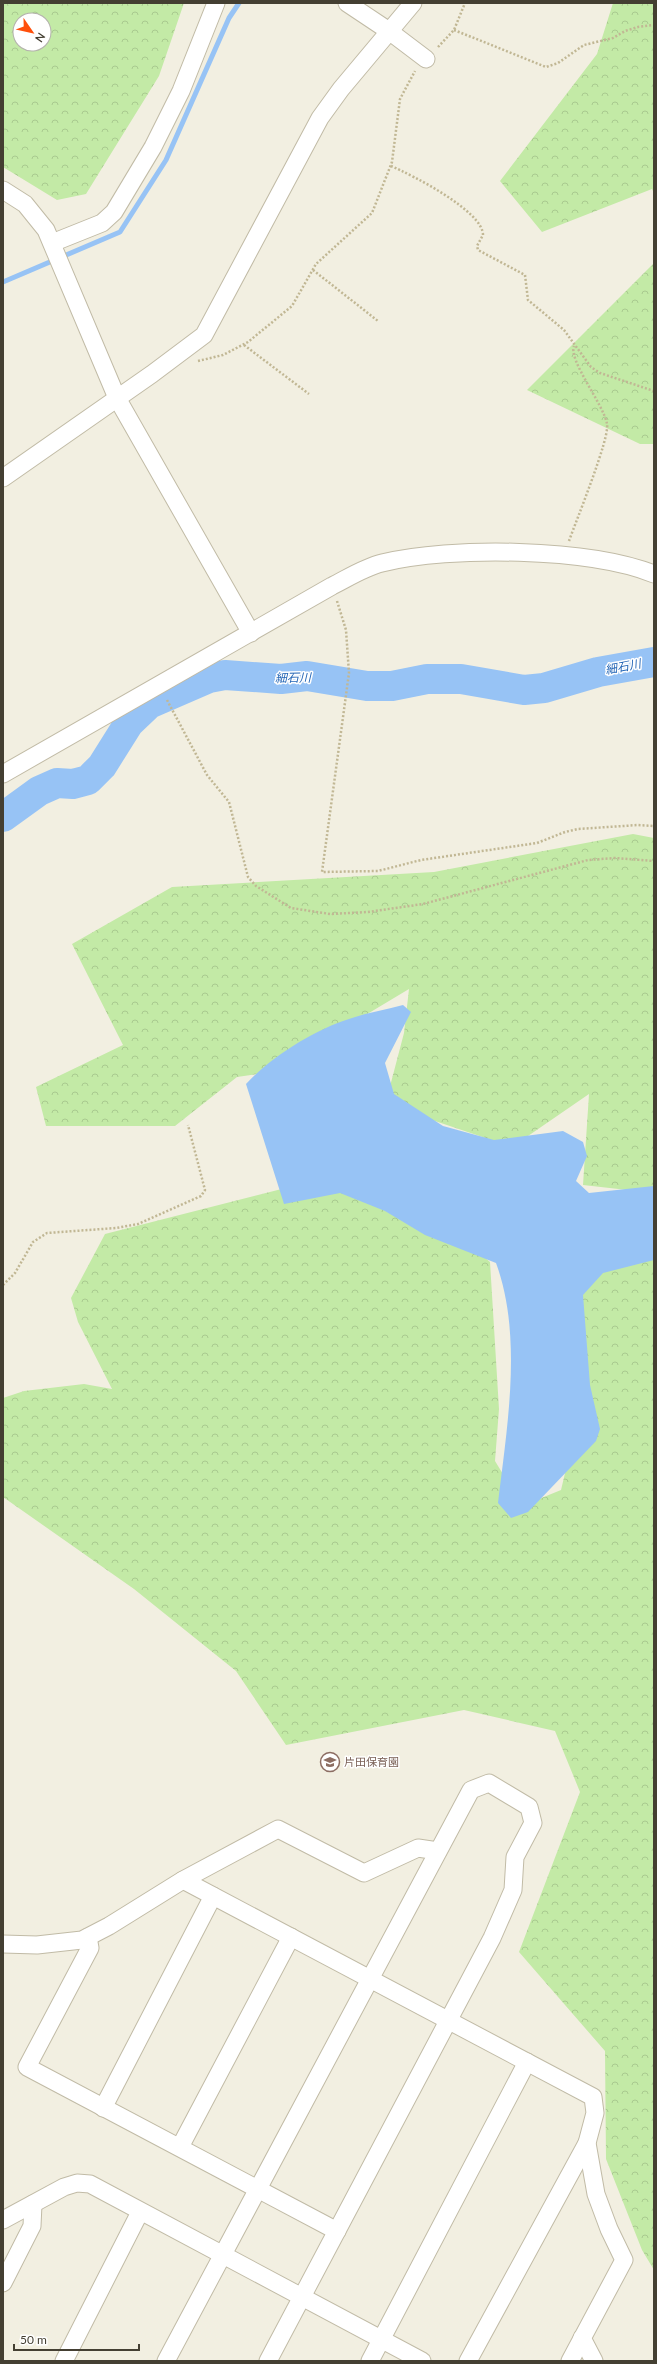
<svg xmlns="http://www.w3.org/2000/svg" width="657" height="2364" viewBox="0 0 657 2364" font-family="Lato,'Noto Sans JP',sans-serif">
	<defs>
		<pattern id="forest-crowns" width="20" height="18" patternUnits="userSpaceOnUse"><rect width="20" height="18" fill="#c3eaa6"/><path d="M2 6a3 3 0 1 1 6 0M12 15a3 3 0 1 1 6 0" fill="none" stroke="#a9ca8f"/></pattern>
	</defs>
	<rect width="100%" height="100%" fill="#f2efe1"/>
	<g fill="url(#forest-crowns)" fill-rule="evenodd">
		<path d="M3 3H184L159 76 86 194 57 200 3 167ZM20 20H44V44H20Z"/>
		<polygon points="613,3 654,3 654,193 652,189 542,232 500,181 597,54"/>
		<polygon points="654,263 654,444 640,444 527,390"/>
		<polygon points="633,834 654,838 654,1193 583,1185 589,1094 512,1147 432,1120 388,1094 404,1033 409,989 359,1019 286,1070 237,1077 175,1126 46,1126 36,1087 123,1045 72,944 172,887 434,872"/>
		<polygon points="329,1177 429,1211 490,1262 499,1409 495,1461 509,1484 534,1501 561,1490 581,1406 569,1275 654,1240 654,2270 642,2250 606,2159 605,2051 519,1952 580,1792 555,1731 464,1710 286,1745 236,1671 134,1589 3,1497 3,1398 24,1391 84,1384 112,1389 78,1322 71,1298 105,1234"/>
	</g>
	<path fill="#97c3f5" d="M403 1005 411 1012 385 1063 394 1094 443 1126 494 1140 563 1131 583 1142 587 1156 576 1181 589 1193 654 1186V1260L603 1273 583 1295 590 1385 600 1429 596 1441 528 1512 511 1518 498 1503C507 1427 523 1336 496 1263L425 1235 385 1211 340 1193 284 1204 246 1084C271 1057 314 1030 349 1019 366 1013 385 1010 403 1005Z"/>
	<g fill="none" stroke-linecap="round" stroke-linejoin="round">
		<polyline stroke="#97c3f5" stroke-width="5" points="3,282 120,232 166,160 229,18 239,3"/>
		<polyline stroke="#97c3f5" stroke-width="30" points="3,817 39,791 57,783 73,784 88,780 102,766 129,723 149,704 209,678 225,675 281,679 307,676 367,686 392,686 427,679 461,679 524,690 544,688 598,672 654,662"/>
		<g stroke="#c1bba6" stroke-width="19">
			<g id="minor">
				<polyline points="347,3 389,31 426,59"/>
				<polyline points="3,190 25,204 46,230 117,398 251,633"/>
				<polyline points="52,243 102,223 114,212 153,147 181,91 216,3"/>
				<polyline points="3,478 152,374 204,335 320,118 341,89 413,3"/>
				<path d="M3 774 332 586C348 578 365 567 382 563 451 546 588 548 654 574"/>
				<polyline points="183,1880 593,2097 595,2113 587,2143 596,2194 609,2229 624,2260 570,2361"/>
				<polyline points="88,1937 90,1948 27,2067 337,2231"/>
				<polyline points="3,1944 37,1945 82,1940 109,1926 183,1880 278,1829 364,1873 418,1848 438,1851"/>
				<polyline points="103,2108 213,1896"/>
				<polyline points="180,2147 291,1937"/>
				<polyline points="3,2220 64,2187 77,2183 90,2184 422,2361"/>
				<polyline points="3,2283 32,2226 33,2204"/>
				<polyline points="582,2338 594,2361"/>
				<polyline points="64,2361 140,2212"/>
				<polyline points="166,2361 471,1790 489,1783 529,1807 533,1823 515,1857 513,1890 492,1938 268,2361"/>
				<polyline points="370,2361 527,2062"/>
				<polyline points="468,2361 587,2143"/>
			</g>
		</g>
		<g stroke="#c1b794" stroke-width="2.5" stroke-dasharray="2 2" stroke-linecap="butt">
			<polyline points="454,30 546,67 558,63 584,45 613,38 625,31 638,27 654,25"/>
			<polyline points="438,47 454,30 465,3"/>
			<path d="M391 166C412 175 483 211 483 235L477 246 478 250 525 275 528 300 564 330 591 367 600 373 654 391"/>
			<polyline points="313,270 378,321"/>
			<polyline points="244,345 309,394"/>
			<polyline points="198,361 223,355 248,342 292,306 316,264 372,213 392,162 400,99 415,71"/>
			<path d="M569 541C576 521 610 438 607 424 604 405 568 360 574 346"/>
			<polyline points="337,601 346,630 349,673 322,872 378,871 421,860 537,843 565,832 578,829 638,825 654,826"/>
			<polyline points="167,700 207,775 229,802 248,877 256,886 291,908 330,914 368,912 423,904 588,860 615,858 654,861"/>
			<polyline points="3,1285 15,1273 33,1242 47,1233 116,1228 138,1224 201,1196 205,1190 188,1125"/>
		</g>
		<use href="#minor" stroke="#fff" stroke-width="17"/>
	</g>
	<defs>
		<g id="school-ring" transform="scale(1)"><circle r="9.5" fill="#fff" stroke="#8d6e63" stroke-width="1.5"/><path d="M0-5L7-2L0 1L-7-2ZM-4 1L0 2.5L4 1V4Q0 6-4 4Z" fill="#8d6e63"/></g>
	</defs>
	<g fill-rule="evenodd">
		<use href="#school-ring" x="330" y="1762"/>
	</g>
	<g text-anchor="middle" stroke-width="3" stroke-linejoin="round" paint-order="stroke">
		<g font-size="11" fill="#785e54" stroke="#fff" text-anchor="start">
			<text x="344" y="1766">片田保育園</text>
		</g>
		<g font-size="12" font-style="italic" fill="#2466b6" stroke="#fff">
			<text transform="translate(623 667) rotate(-11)" y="4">細石川</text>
			<text transform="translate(293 678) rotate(-1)" y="4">細石川</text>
		</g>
	</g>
	<rect width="657" height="2364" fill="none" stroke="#443f32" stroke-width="8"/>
	<g transform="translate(32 32) rotate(124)"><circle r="19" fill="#ffffff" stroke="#b4b2ad"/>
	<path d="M0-3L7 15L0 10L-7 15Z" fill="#ff4f0b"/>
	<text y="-6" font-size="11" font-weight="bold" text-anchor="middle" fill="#443f32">N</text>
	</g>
	<path d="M14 2344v6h125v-6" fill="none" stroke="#443f32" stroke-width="2"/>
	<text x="20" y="2344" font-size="12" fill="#443f32" stroke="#ffffff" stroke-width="3" paint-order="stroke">50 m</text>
</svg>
